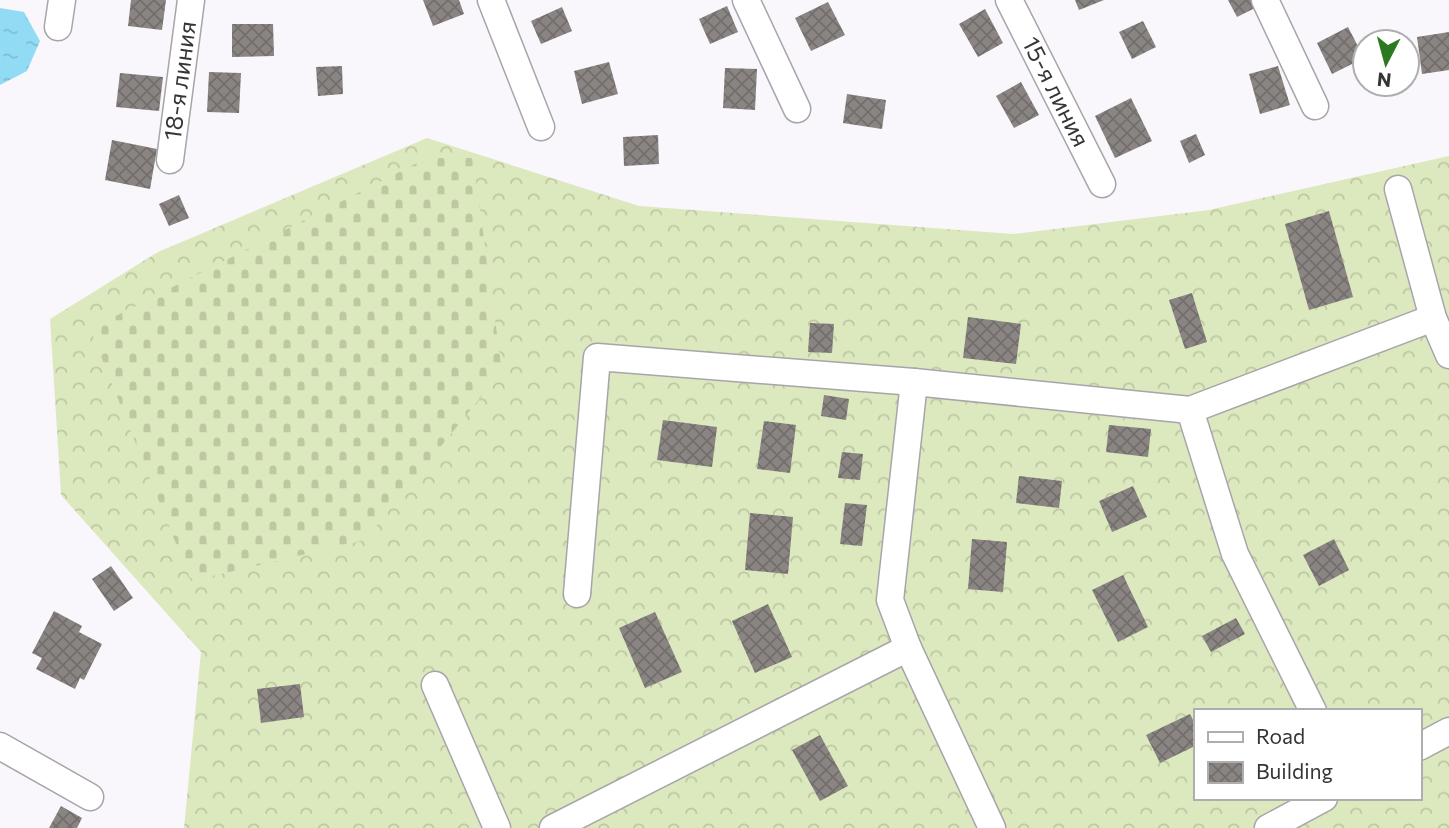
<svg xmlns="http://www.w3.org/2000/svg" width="1449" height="828" viewBox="0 0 1449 828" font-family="Commissioner,sans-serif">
	<defs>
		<pattern id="forest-crowns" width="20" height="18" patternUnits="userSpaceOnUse" patternTransform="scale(1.75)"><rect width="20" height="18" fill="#dce8bd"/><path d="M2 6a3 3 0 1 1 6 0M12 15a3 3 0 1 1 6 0" fill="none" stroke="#bdc8a3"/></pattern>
		<pattern id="cemetery-stones" width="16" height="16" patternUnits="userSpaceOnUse" patternTransform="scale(1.75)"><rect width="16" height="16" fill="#dce8bd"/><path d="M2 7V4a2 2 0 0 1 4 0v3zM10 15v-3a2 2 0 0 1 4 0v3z" fill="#bdc8a3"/></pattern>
		<pattern id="water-ripples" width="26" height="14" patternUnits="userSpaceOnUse" patternTransform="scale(1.75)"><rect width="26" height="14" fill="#92dbf5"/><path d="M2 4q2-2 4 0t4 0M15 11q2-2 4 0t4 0" fill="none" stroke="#7ebdd3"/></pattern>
		<pattern id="building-cross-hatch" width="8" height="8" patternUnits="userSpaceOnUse" patternTransform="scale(1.75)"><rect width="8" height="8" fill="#8a8583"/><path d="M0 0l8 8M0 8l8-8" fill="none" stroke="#726e6c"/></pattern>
	</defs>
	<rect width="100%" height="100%" fill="#f9f7fb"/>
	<path fill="url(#forest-crowns)" fill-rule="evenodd" d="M427 138 639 206 1013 234 1209 210 1449 156V828H184L201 652 61 495 50 319 158 252ZM1195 711H1419V798H1195Z"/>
	<polygon fill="url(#cemetery-stones)" points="427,158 473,158 502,371 365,540 191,581 90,329"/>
	<polygon fill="url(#water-ripples)" points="0,8 24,12 40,41 27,71 0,85"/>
	<g fill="url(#building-cross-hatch)">
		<polygon points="131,0 166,0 162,30 128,26"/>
		<polygon points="423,0 459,0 464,14 433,26"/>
		<polygon points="1075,0 1104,0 1079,10"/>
		<polygon points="1228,0 1253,0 1257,7 1237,17"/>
		<polygon points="828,2 845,35 811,51 795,18"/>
		<polygon points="727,6 738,32 710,44 699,19"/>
		<polygon points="562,7 572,31 541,44 531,21"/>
		<polygon points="985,9 1003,43 978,57 959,24"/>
		<polygon points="1143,21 1156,47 1132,59 1119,32"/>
		<polygon points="232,24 273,24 274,56 232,57"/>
		<polygon points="1348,27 1364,58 1332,74 1317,43"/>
		<polygon points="1449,32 1449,70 1422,74 1417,37"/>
		<polygon points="609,62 618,94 582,104 574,71"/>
		<polygon points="342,66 343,94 318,96 316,67"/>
		<polygon points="1278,66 1290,105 1260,114 1249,74"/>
		<polygon points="725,68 757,69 755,110 723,108"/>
		<polygon points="209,72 241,73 239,113 207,112"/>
		<polygon points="120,73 163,77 159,111 116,107"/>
		<polygon points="1021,82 1039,115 1014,128 996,96"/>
		<polygon points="847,94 886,100 882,129 843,123"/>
		<polygon points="1131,98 1152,141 1115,158 1095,116"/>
		<polygon points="1196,134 1205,155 1189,163 1180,141"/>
		<polygon points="658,135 659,164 624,166 623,137"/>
		<polygon points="112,140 157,149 150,189 105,180"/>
		<polygon points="179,195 189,218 169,226 159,204"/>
		<polygon points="1329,211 1353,297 1309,310 1285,224"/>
		<polygon points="1192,293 1207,342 1185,349 1169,300"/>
		<polygon points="968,317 1021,324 1016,364 963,358"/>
		<polygon points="810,323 834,324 832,353 808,352"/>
		<polygon points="824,395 849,399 846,420 821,416"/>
		<polygon points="663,420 717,427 712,467 657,460"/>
		<polygon points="764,421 796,425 790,473 757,469"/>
		<polygon points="1109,425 1151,429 1148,457 1106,452"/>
		<polygon points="842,452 863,454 860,480 838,478"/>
		<polygon points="1019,476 1062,481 1059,508 1016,503"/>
		<polygon points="1133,486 1147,517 1112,532 1099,501"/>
		<polygon points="845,503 867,505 862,546 840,544"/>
		<polygon points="750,513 793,517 788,574 745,570"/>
		<polygon points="972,539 1007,542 1003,592 968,589"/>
		<polygon points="1334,539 1349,570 1319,586 1303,555"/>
		<polygon points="111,566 133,598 114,611 92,579"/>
		<polygon points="1123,575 1148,627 1118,642 1092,590"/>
		<polygon points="768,604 792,657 755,673 732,621"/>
		<polygon points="54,611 82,626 79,632 102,644 84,680 80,678 75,689 36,669 42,658 32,653"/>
		<polygon points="655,612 682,672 645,688 619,628"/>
		<polygon points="1236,618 1245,634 1211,652 1202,636"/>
		<polygon points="300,684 304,717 261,723 257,689"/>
		<polygon points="1190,714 1195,724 1195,746 1160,763 1146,735"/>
		<polygon points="820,735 848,786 820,801 792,750"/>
		<polygon points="61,806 82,818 77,828 49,828"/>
	</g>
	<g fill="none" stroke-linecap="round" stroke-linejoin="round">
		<g stroke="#a8a5aa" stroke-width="29">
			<g id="minor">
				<polyline points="491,0 541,127"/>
				<polyline points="746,0 797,109"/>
				<path id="s1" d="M1009 0 1102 184"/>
				<polyline points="1265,0 1315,106"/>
				<polyline points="58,27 62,0"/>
				<path id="s2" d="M170 160 191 0"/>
				<polyline points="1398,189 1433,318 1449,355"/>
				<polyline points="914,382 890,600 908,648 992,828"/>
				<polyline points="1190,410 1235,554 1313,711"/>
				<polyline points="577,594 597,357 914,382 1190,410 1433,318"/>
				<polyline points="435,685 497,828"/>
				<polyline points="0,746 90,797"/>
				<polyline points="1419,747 1449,731"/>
				<polyline points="553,828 908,648"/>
				<polyline points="1268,828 1324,798"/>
			</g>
		</g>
		<use href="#minor" stroke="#fff" stroke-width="26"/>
	</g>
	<g text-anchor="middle" stroke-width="6" stroke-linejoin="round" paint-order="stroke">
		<g font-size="24" fill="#353436" stroke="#fff">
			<text dy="8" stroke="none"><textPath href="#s2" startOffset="80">18-я линия</textPath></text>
			<text dy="8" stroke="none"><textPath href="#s1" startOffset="103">15-я линия</textPath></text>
		</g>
	</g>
	<rect x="1194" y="709" width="228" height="91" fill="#ffffff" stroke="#aeaeaf" stroke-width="2"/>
	<rect x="1208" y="732" width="35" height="10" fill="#ffffff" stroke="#aeaeaf" stroke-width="2"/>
	<text x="1256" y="744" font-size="21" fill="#353436">Road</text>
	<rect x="1208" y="762" width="35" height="21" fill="url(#building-cross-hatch)" stroke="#aeaeaf" stroke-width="2"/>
	<text x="1256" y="779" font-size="21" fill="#353436">Building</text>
	<g transform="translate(1386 63) rotate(186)"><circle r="33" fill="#ffffff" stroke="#aeaeaf" stroke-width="2"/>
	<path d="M0-5L12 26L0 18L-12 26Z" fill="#2b7921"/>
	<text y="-10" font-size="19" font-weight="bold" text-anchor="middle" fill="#353436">N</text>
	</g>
</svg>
